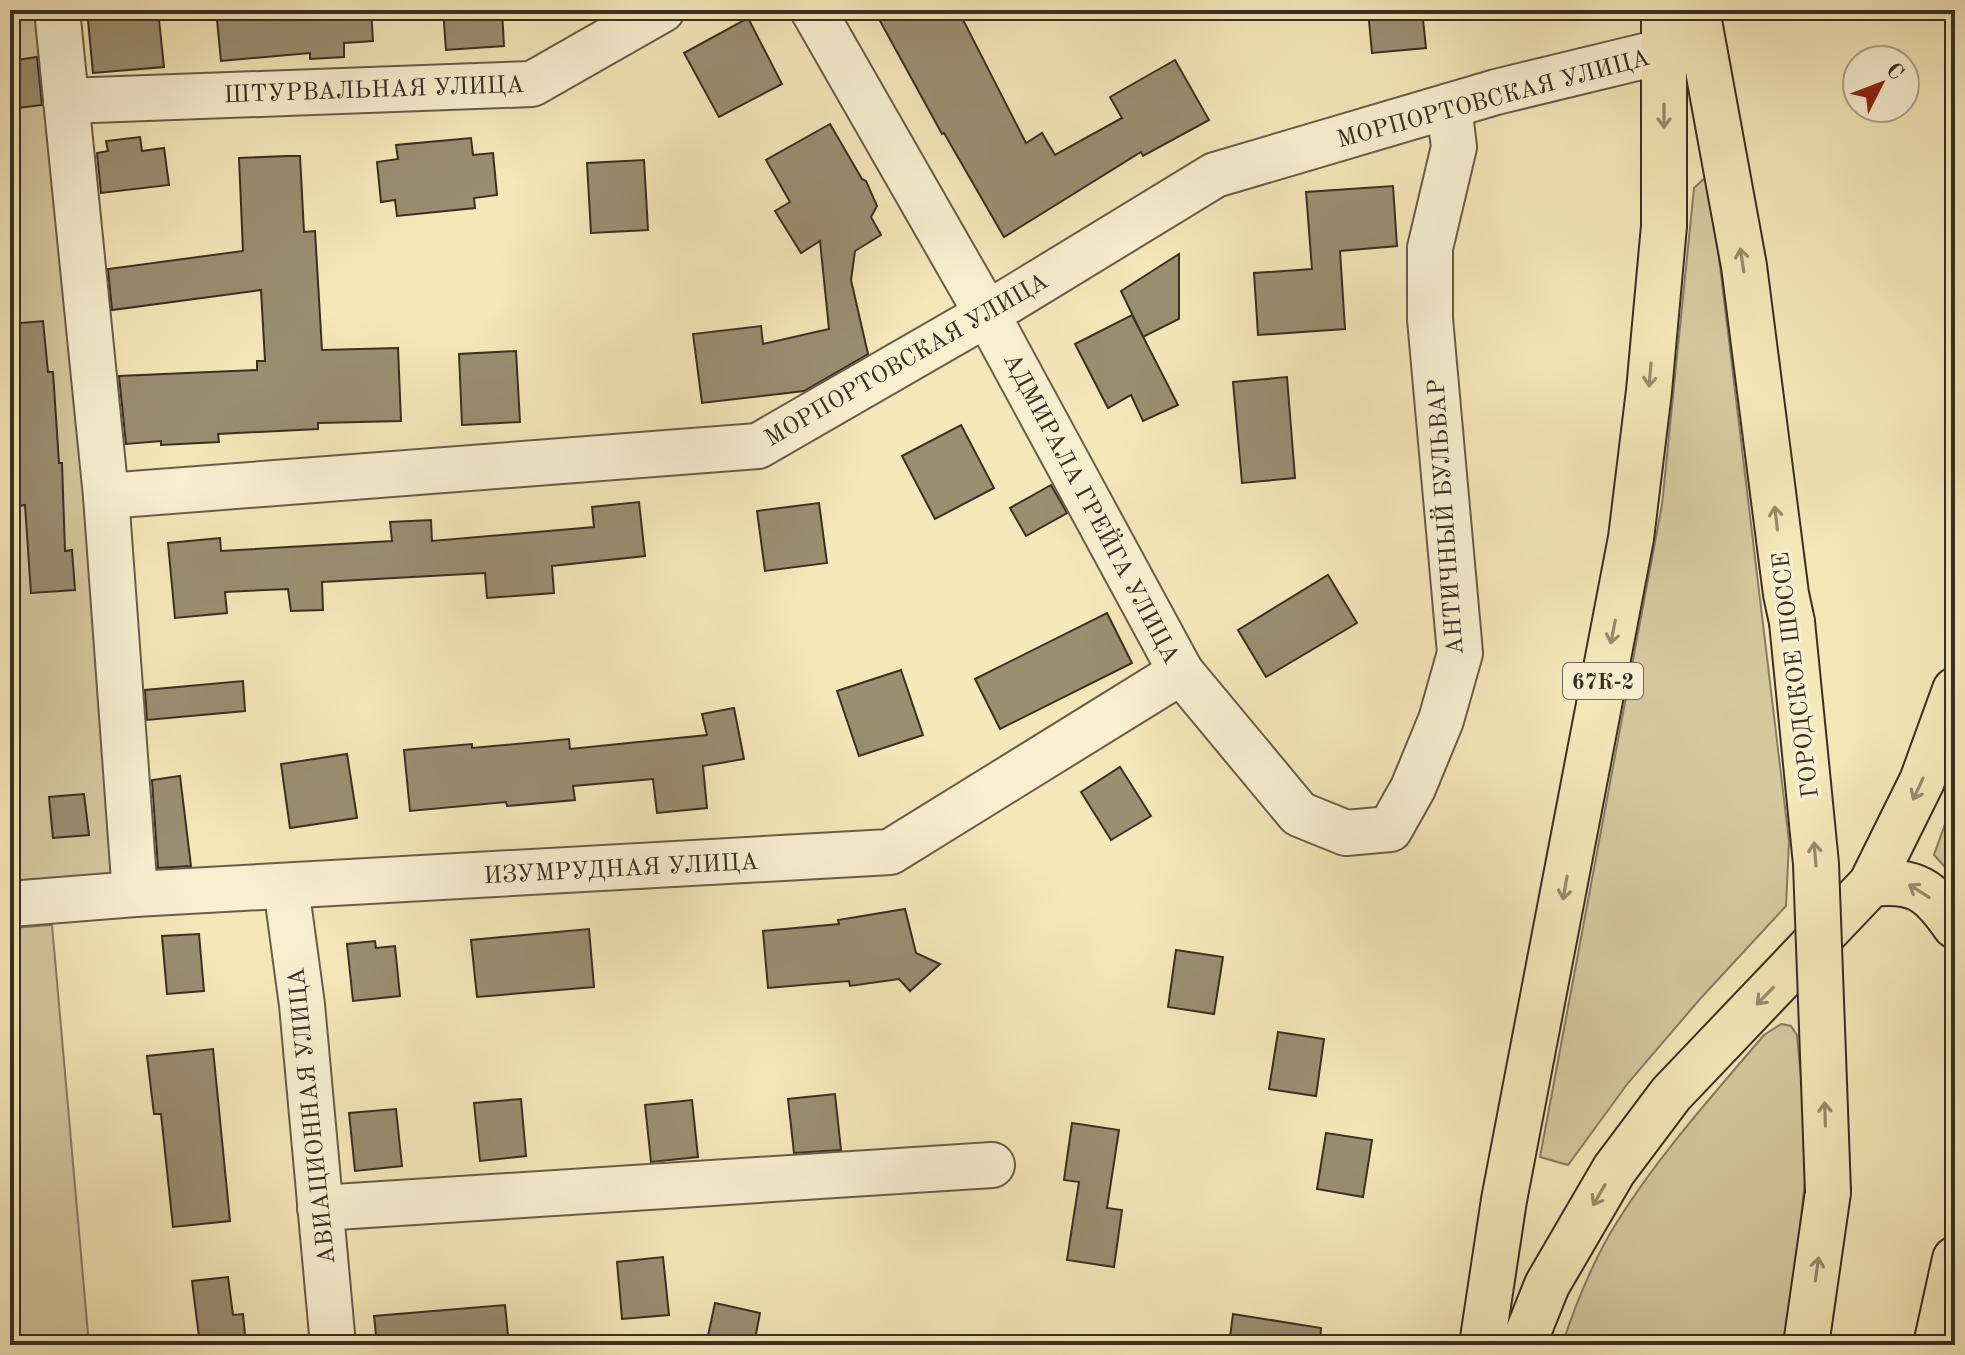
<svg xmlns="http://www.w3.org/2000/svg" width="1965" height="1355" viewBox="0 0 1965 1355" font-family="'Old Standard TT',serif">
	<rect width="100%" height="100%" fill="#f4e7b8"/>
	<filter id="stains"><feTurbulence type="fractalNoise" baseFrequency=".0025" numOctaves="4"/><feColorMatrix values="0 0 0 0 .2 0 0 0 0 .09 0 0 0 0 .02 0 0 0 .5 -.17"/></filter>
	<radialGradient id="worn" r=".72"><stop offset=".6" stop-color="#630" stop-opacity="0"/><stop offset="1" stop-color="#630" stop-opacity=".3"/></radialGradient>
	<g fill="#d5c89f" stroke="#887b62" stroke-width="2">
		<polygon points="10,10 69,10 144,908 10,918"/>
		<polygon points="1709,174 1789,841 1786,906 1700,999 1628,1083 1568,1165 1540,1157 1662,505 1694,188"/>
		<polygon points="1955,796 1955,878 1934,855"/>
		<polygon points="52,925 89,1345 10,1345 10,928"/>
		<path d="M1781 1024 1791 1026 1797 1035 1808 1154 1787 1345H1562C1576 1303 1593 1260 1617 1222 1659 1155 1713 1095 1764 1035Z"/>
	</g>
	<g fill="#9b8e71" stroke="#3b2e24" stroke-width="2">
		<polygon points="87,10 158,10 164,67 93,73"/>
		<polygon points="216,10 371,10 373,41 344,43 344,57 310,59 310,53 221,61"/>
		<polygon points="443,10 502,10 504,46 446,50"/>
		<polygon points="874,10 958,10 1026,143 1042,133 1055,155 1122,118 1110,97 1175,60 1209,120 1143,156 1141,152 1004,237 944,133 942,134"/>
		<polygon points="1368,10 1422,10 1426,48 1372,53"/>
		<polygon points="748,18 782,84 719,117 684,53"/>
		<polygon points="37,57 42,105 10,109 10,61"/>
		<polygon points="830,124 862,179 866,181 877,206 871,217 881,235 855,251 851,280 868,354 804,391 702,403 693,334 761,326 763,344 829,329 820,241 801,253 775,211 790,202 766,160"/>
		<polygon points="140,137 142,151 164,148 169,185 101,193 97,153 108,151 106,141"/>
		<polygon points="471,138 473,155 493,153 497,195 474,198 475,208 397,216 395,200 381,202 377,162 398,159 396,145"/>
		<polygon points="287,156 300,156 304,232 315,231 322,350 398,348 401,421 318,423 318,429 218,434 219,442 161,445 161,441 126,444 119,376 257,370 257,361 265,361 261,290 112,310 108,269 243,251 239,158"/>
		<polygon points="644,160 648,230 591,233 587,163"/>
		<polygon points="1393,186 1397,246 1340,251 1345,329 1258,335 1254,273 1312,269 1306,192"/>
		<polygon points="1179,254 1179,319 1143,337 1121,291"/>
		<polygon points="1132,315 1178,405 1143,421 1131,395 1108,408 1075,344"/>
		<polygon points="43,321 48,372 53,372 59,463 62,463 65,551 72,550 75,590 31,593 25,505 19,506 14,419 10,420 10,374 15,374 11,324"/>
		<polygon points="516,351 520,422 462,425 459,354"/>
		<polygon points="1287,377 1295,478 1242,483 1233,382"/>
		<polygon points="961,425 994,488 935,519 902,456"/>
		<polygon points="1051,485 1067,513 1026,536 1010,508"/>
		<polygon points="639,502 645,556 552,566 554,593 487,598 485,573 322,582 323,610 291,611 288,589 225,592 227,613 175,618 168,543 220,538 221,551 392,541 390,522 431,520 432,541 594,527 592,507"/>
		<polygon points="819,503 827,563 765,571 757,511"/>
		<polygon points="1328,575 1357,623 1266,677 1238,630"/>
		<polygon points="1107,613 1132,663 1000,729 975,679"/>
		<polygon points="901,670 923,735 859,756 837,691"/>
		<polygon points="243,681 245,711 147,720 145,690"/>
		<polygon points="734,708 744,759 703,766 707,808 657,813 653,779 573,786 575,800 507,806 506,802 410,811 404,750 472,744 472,748 569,739 570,749 707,735 702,714"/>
		<polygon points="347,754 357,818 290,828 281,764"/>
		<polygon points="1120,767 1151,816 1111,840 1081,792"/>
		<polygon points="180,776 191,866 158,868 152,780"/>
		<polygon points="84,794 89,835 53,838 49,797"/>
		<polygon points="905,909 916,953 940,964 910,991 899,979 850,986 849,981 768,988 763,931 839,924 838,920"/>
		<polygon points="589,929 594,987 477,997 471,940"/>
		<polygon points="199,934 204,991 167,994 162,936"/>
		<polygon points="375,941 376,948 395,946 400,996 353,1001 347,944"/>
		<polygon points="1176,950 1223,957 1214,1014 1168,1007"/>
		<polygon points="1278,1032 1324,1039 1316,1096 1269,1089"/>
		<polygon points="213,1049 230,1221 173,1227 161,1114 154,1114 147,1056"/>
		<polygon points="835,1094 841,1150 794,1153 788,1099"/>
		<polygon points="521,1099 526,1156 480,1161 474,1103"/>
		<polygon points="692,1100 698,1157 651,1162 645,1105"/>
		<polygon points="396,1109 402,1166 355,1171 349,1113"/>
		<polygon points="1072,1123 1119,1130 1107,1208 1122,1210 1114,1267 1067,1260 1079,1182 1064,1180"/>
		<polygon points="1326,1133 1372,1140 1363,1197 1317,1189"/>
		<polygon points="663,1257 669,1315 622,1319 617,1262"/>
		<polygon points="228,1277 233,1315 243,1314 246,1345 200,1345 192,1281"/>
		<polygon points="715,1303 760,1313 754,1345 706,1345"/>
		<polygon points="505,1305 509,1345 377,1345 374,1316"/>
		<polygon points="1233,1314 1321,1328 1320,1345 1229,1345"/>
	</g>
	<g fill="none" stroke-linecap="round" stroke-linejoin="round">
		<g stroke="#695c49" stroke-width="48">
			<g id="minor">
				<polyline points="57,10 106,496 135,894"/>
				<polyline points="813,10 987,314 1181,672 1299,814 1346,833 1390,829 1413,788 1441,720 1460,653 1430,319 1430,248 1454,147 1449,106"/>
				<polyline points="66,101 532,84 662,10"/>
				<polyline points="106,496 758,446 987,314 1215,175 1496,92 1665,51"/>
				<polyline points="286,887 302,1005 333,1345"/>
				<polyline points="10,904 135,894 890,852 1181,672"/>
				<polyline points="320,1208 992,1165"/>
			</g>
		</g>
		<g stroke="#3b2e24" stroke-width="48">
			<g id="major">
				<polyline points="1697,10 1744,266 1786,594 1792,622"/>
				<path d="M1871 884C1916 879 1930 890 1955 926"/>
				<polyline points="1482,1345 1504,1200 1631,538 1649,391 1664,226 1664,10"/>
				<polyline points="1523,1345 1547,1285 1614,1170 1671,1094 1871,884 1922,781 1955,690"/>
				<polyline points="1806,1345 1828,1192"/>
				<polyline points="1936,1345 1955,1259"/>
			</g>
		</g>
		<use href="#minor" stroke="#f8efd1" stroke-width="44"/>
		<use href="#major" stroke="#f4e7b8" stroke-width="44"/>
		<g stroke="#3b2e24" stroke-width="48" stroke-linecap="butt">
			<polyline id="major-bridge" points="1792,622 1816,864 1828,1192"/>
		</g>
		<use href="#major-bridge" stroke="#f4e7b8" stroke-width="44"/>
	</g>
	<defs><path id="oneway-shaft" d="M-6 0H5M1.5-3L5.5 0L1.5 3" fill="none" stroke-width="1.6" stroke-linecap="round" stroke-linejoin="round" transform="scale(2)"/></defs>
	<g stroke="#988a6e">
		<use href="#oneway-shaft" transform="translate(1664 116) rotate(90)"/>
		<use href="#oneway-shaft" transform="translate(1742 260) rotate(-99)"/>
		<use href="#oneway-shaft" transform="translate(1650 375) rotate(95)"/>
		<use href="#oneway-shaft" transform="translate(1776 518) rotate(-97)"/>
		<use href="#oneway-shaft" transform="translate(1613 632) rotate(101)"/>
		<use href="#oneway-shaft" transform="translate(1918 789) rotate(115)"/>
		<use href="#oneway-shaft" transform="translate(1815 854) rotate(-95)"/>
		<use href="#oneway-shaft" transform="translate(1565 888) rotate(100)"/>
		<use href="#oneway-shaft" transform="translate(1919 891) rotate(-148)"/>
		<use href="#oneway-shaft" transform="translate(1765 996) rotate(134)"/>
		<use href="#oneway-shaft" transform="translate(1825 1114) rotate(-92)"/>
		<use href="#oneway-shaft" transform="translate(1599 1195) rotate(120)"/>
		<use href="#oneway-shaft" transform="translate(1817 1269) rotate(-82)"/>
	</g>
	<g text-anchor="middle" stroke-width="7" stroke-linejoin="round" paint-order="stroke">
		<rect fill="#f8efd1" stroke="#746858" stroke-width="2" x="1563" y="663" width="80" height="36" rx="6"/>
		<g font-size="22" font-weight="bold" fill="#3b2e24">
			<text x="1603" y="689">67К-2</text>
		</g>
		<g font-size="24" fill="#3b2e24" stroke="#f8efd1">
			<text transform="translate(374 89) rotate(-2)" y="8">ШТУРВАЛЬНАЯ УЛИЦА</text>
			<text transform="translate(1493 98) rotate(-15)" y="8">МОРПОРТОВСКАЯ УЛИЦА</text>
			<text transform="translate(906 359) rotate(-30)" y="8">МОРПОРТОВСКАЯ УЛИЦА</text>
			<text transform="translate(1092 508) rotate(62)" y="8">АДМИРАЛА ГРЕЙГА УЛИЦА</text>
			<text transform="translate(1445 517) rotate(-94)" y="8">АНТИЧНЫЙ БУЛЬВАР</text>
			<text transform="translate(1795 675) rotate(-97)" y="8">ГОРОДСКОЕ ШОССЕ</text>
			<text transform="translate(621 868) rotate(-3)" y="8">ИЗУМРУДНАЯ УЛИЦА</text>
			<text transform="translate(311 1116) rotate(-96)" y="8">АВИАЦИОННАЯ УЛИЦА</text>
		</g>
	</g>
	<rect width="1965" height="1355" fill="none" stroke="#f4e7b8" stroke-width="40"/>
	<rect x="12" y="12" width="1941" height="1331" fill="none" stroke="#3b2e24" stroke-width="4"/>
	<rect x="20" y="20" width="1925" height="1315" fill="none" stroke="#3b2e24" stroke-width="2"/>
	<g transform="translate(1881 84) rotate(48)"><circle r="38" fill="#f8efd1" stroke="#aca28c" stroke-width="2"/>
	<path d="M0-6L14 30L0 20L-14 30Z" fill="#8f2418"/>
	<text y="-12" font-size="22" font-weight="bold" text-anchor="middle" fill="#3b2e24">С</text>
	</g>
	<rect width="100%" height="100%" filter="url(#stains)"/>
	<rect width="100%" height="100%" fill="url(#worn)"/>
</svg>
